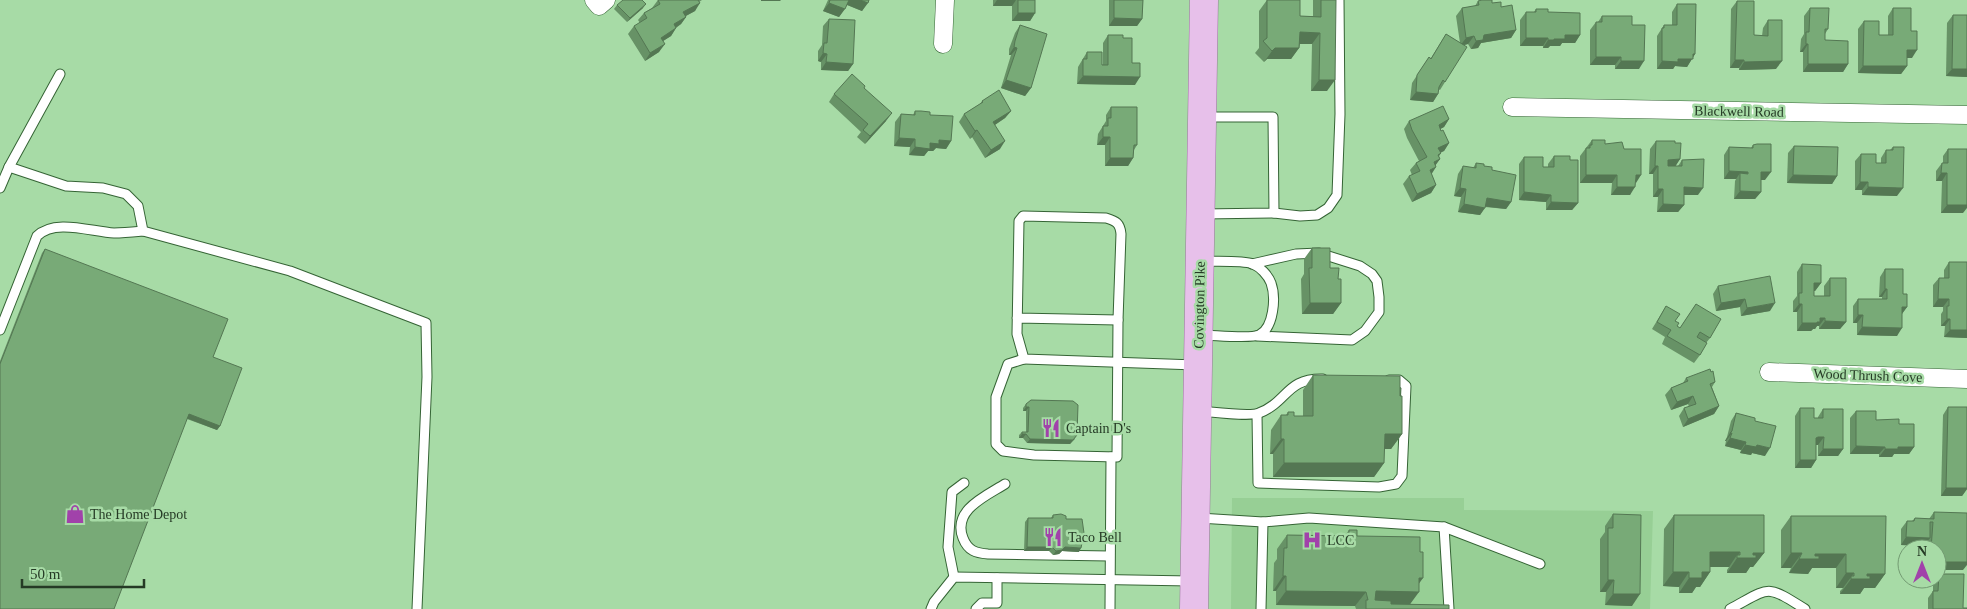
<svg xmlns="http://www.w3.org/2000/svg" width="1967" height="609" viewBox="0 0 1967 609" font-family="Georgia,serif">
	<rect width="100%" height="100%" fill="#a7dba6"/>
	<polygon fill="#97cf95" points="1232,498 1464,498 1464,510 1653,511 1650,609 1231,609"/>
	<g fill="none" stroke-linecap="round" stroke-linejoin="round">
		<g stroke="#356435" stroke-width="11">
			<g id="service">
				<polyline points="9,167 66,186 103,188 126,194 138,206 143,231 290,271 426,323 427,377 417,609"/>
				<polyline points="0,188 9,167 60,74"/>
				<polyline points="1274,213 1300,216 1317,215 1328,208 1337,195 1340,114 1339,0"/>
				<polyline points="1202,214 1274,213 1273,117 1205,117"/>
				<polyline points="1252,264 1296,254 1319,253 1360,266 1372,274 1377,281 1379,297 1379,312 1365,331 1352,340 1257,336"/>
				<path d="M1017 318 1118 320 1121 234C1120 223 1116 221 1106 218L1023 216 1019 221 1017 334 1024 359 1196 365"/>
				<path d="M0 330 37 236C55 218 92 232 114 233 124 233 133 232 143 231"/>
				<path d="M1202 335C1214 335 1250 339 1259 335 1274 328 1276 297 1271 283 1268 275 1260 267 1253 264 1242 260 1215 262 1203 261"/>
				<polyline points="1024,359 1008,364 996,397 996,444 1003,451 1034,455 1117,457 1118,320"/>
				<path d="M1200 411C1213 412 1250 417 1259 413 1288 402 1286 378 1323 379"/>
				<polyline points="1257,414 1258,483 1379,487 1396,484 1402,476 1406,386 1399,380 1389,380"/>
				<path d="M1005 484C986 496 952 510 963 538 968 551 976 553 988 554L1109 556"/>
				<polyline points="1199,518 1263,522 1261,609"/>
				<polyline points="1263,522 1309,518 1444,527 1540,564"/>
				<polyline points="1444,527 1449,609"/>
				<polyline points="954,577 948,547 952,492 964,483"/>
				<polyline points="931,609 934,602 954,577 1191,581"/>
				<polyline points="976,609 982,603 997,603 997,578"/>
				<polyline points="1110,609 1111,457"/>
				<path d="M1730 609C1771 587 1765 584 1805 609"/>
			</g>
		</g>
		<g stroke="#356435" stroke-width="19">
			<g id="minor">
				<polyline points="594,0 599,6 606,0"/>
				<polyline points="943,44 945,0"/>
				<polyline points="1512,107 1967,115"/>
				<polyline points="1769,372 1967,379"/>
			</g>
		</g>
		<g stroke="#99769c" stroke-width="29">
			<polyline id="primary" points="1194,609 1204,0"/>
		</g>
		<use href="#service" stroke="#fff" stroke-width="9"/>
		<use href="#minor" stroke="#fff" stroke-width="18"/>
		<use href="#primary" stroke="#e7c0ea" stroke-width="28"/>
	</g>
	<g fill="#679266">
		<polygon points="658,0 702,0 699,2 695,11 686,16 686,17 681,24 676,28 671,36 663,41 659,52 645,61 628,34 634,26 640,23 638,20 644,13 652,8"/>
		<polygon points="828,0 869,0 862,11 847,5 839,17 823,11"/>
		<polygon points="993,0 1035,0 1035,13 1030,21 1012,21 1012,6 993,6"/>
		<polygon points="1109,0 1143,0 1142,19 1137,26 1109,26"/>
		<polygon points="1267,0 1300,16 1313,16 1313,0 1336,0 1327,91 1311,91 1312,44 1300,44 1299,48 1291,59 1267,59 1264,62 1255,53 1259,48 1259,11"/>
		<polygon points="1478,1 1492,3 1501,7 1516,30 1511,38 1481,43 1478,48 1471,49 1468,44 1464,45 1445,82 1440,90 1438,89 1438,94 1433,102 1410,100 1412,83 1429,57 1431,58 1446,34 1460,43 1456,16 1462,8 1475,6"/>
		<polygon points="1737,1 1754,35 1762,36 1763,28 1768,20 1776,69 1739,70 1739,68 1730,68 1731,9"/>
		<polygon points="1677,4 1695,54 1687,67 1675,66 1673,69 1657,69 1657,36 1664,25 1672,25 1672,12"/>
		<polygon points="617,5 643,8 627,22 614,9"/>
		<polygon points="1810,8 1828,29 1825,34 1825,40 1848,64 1843,72 1803,72 1803,52 1800,52 1801,39 1804,34 1804,16"/>
		<polygon points="1893,8 1911,31 1912,58 1907,58 1907,66 1901,74 1858,73 1858,29 1864,21 1879,35 1888,35 1888,16"/>
		<polygon points="1536,9 1548,12 1580,35 1575,43 1562,43 1560,46 1550,46 1548,48 1543,48 1543,46 1520,46 1520,20 1526,12 1534,12"/>
		<polygon points="1953,15 1967,15 1967,77 1946,76 1947,23"/>
		<polygon points="1602,16 1632,25 1639,69 1615,69 1615,65 1590,65 1590,30 1596,22 1598,22"/>
		<polygon points="829,19 853,64 848,71 821,70 821,62 818,61 818,51 822,45 823,26"/>
		<polygon points="1020,25 1031,88 1025,96 1001,88 1011,55 1009,55 1009,49 1015,33"/>
		<polygon points="1108,35 1123,38 1132,63 1135,85 1077,84 1078,67 1087,52 1103,65 1103,43"/>
		<polygon points="864,88 886,121 865,144 857,137 861,132 829,102 834,94"/>
		<polygon points="982,101 1011,111 1005,118 995,125 1000,149 985,158 972,137 970,139 959,122 964,114 980,104"/>
		<polygon points="1111,107 1137,145 1134,150 1133,158 1128,166 1105,166 1105,145 1097,145 1098,134 1106,121 1106,115"/>
		<polygon points="915,111 930,115 951,141 946,149 936,148 933,151 928,151 924,156 909,155 910,147 894,146 895,122 901,114 913,115"/>
		<polygon points="1449,119 1444,127 1440,129 1449,143 1444,151 1441,152 1441,153 1439,156 1440,159 1435,165 1431,174 1436,185 1431,193 1412,202 1403,184 1409,176 1412,175 1410,170 1416,163 1419,161 1407,138 1404,129 1409,121"/>
		<polygon points="1592,140 1605,144 1635,183 1630,195 1611,195 1612,183 1580,183 1580,156"/>
		<polygon points="1656,141 1675,143 1680,159 1675,166 1678,166 1682,160 1698,195 1684,195 1684,205 1678,212 1657,212 1658,197 1653,197 1653,174 1649,174 1650,149"/>
		<polygon points="1753,145 1765,180 1761,180 1761,192 1755,199 1734,199 1735,181 1736,179 1724,179 1724,155 1729,147 1751,148"/>
		<polygon points="1794,146 1837,176 1832,184 1787,183 1788,153"/>
		<polygon points="1893,147 1897,196 1862,195 1862,190 1855,190 1855,161 1861,154 1876,163 1881,163 1881,158 1886,150 1890,150"/>
		<polygon points="1948,149 1963,213 1941,213 1942,181 1936,181 1936,171 1942,163 1943,163 1943,156"/>
		<polygon points="1554,156 1570,160 1578,203 1572,210 1546,210 1546,202 1519,200 1519,164 1524,157 1543,167 1548,167 1548,164"/>
		<polygon points="1476,163 1484,166 1492,170 1511,202 1506,209 1485,207 1480,215 1458,212 1461,197 1454,196 1458,174 1463,166 1473,168"/>
		<polygon points="1312,248 1338,279 1341,303 1333,314 1302,314 1301,279 1304,274 1304,259"/>
		<polygon points="45,249 213,357 220,426 217,430 187,419 0,609 0,361 42,253"/>
		<polygon points="1949,262 1967,338 1944,337 1945,326 1941,326 1941,314 1943,311 1943,307 1933,307 1933,285 1939,278 1944,278 1944,270"/>
		<polygon points="1802,264 1821,283 1815,291 1814,291 1814,296 1824,296 1824,286 1830,278 1846,322 1840,329 1819,329 1819,326 1817,326 1815,329 1813,329 1811,331 1797,331 1797,312 1793,312 1793,301 1797,296 1797,272"/>
		<polygon points="1885,269 1903,294 1907,307 1902,314 1897,336 1857,335 1857,323 1853,323 1853,306 1858,299 1882,299 1882,297 1879,297 1880,277"/>
		<polygon points="1718,286 1770,311 1741,316 1740,307 1716,311 1713,294"/>
		<polygon points="1696,304 1710,338 1706,343 1700,355 1694,363 1662,344 1665,337 1652,329 1666,306 1677,326 1680,328"/>
		<polygon points="1313,375 1400,396 1402,434 1391,449 1384,449 1384,463 1374,477 1273,477 1273,454 1270,454 1271,430 1281,415 1286,415 1288,412 1294,416 1303,416 1303,390"/>
		<polygon points="1686,378 1715,382 1712,387 1719,406 1714,414 1683,427 1679,416 1684,408 1689,407 1688,404 1671,410 1665,395 1671,388 1683,383"/>
		<polygon points="1026,404 1075,439 1070,444 1027,443 1023,438 1019,438 1019,435 1022,432 1026,432 1026,411 1023,411 1023,408"/>
		<polygon points="1948,407 1967,407 1967,489 1962,496 1941,496 1943,415"/>
		<polygon points="1800,408 1814,418 1818,418 1818,417 1823,409 1843,449 1838,456 1818,456 1818,445 1816,445 1816,460 1811,468 1795,468 1795,416"/>
		<polygon points="1856,411 1876,420 1899,424 1914,447 1909,454 1894,454 1892,457 1879,457 1879,454 1850,454 1850,418"/>
		<polygon points="1736,413 1755,421 1765,456 1752,453 1751,455 1740,453 1741,450 1725,446 1726,441 1725,441 1727,437 1731,421"/>
		<polygon points="1934,512 1963,570 1937,570 1937,549 1926,549 1927,542 1924,546 1901,545 1901,529 1907,521 1912,521 1915,518 1929,519"/>
		<polygon points="1613,514 1632,606 1605,605 1606,592 1600,592 1600,539 1605,532 1605,526"/>
		<polygon points="1053,515 1066,519 1079,552 1062,551 1059,554 1053,555 1049,551 1024,551 1025,522 1028,518 1051,518"/>
		<polygon points="1674,515 1764,553 1753,567 1750,567 1746,573 1727,573 1727,570 1729,567 1710,567 1710,572 1700,587 1696,587 1692,593 1679,593 1679,587 1663,586 1664,529"/>
		<polygon points="1791,516 1885,574 1875,588 1864,588 1860,594 1840,594 1840,591 1843,588 1836,588 1836,568 1812,568 1808,574 1789,573 1791,568 1781,568 1781,530"/>
		<polygon points="1349,530 1357,536 1419,584 1410,604 1449,609 1356,609 1355,606 1276,605 1276,591 1273,591 1274,563 1277,559 1277,549 1287,535 1345,536"/>
		<polygon points="1939,574 1963,608 1967,609 1928,609 1928,598 1933,591 1933,582 1935,579 1937,579 1937,576"/>
	</g>
	<g fill="#547753">
		<polygon points="761,0 781,0 780,1 761,1"/>
		<polygon points="848,0 860,0 868,3 862,11 845,4"/>
		<polygon points="997,0 1016,0 1012,6 993,6"/>
		<polygon points="700,3 695,11 678,20 683,12"/>
		<polygon points="829,3 845,9 839,17 823,11"/>
		<polygon points="646,4 643,8 627,22 630,18"/>
		<polygon points="1018,13 1035,13 1030,21 1012,21"/>
		<polygon points="686,17 681,24 669,32 674,24"/>
		<polygon points="1114,18 1142,19 1137,26 1109,26"/>
		<polygon points="676,28 671,36 655,46 661,38"/>
		<polygon points="1516,30 1511,38 1481,43 1478,48 1471,49 1476,41 1484,35"/>
		<polygon points="1300,32 1320,33 1312,44 1292,44"/>
		<polygon points="1565,35 1580,35 1575,43 1562,43 1560,46 1550,46 1548,48 1543,48 1548,40"/>
		<polygon points="1474,36 1468,44 1460,46 1466,38"/>
		<polygon points="1526,38 1548,38 1543,46 1520,46"/>
		<polygon points="665,44 659,52 645,61 650,53"/>
		<polygon points="1806,44 1808,44 1803,52 1800,52"/>
		<polygon points="1014,47 1017,48 1011,55 1009,55"/>
		<polygon points="1275,48 1299,48 1291,59 1267,59 1264,62 1272,51"/>
		<polygon points="1907,50 1917,50 1912,58 1902,58"/>
		<polygon points="823,53 827,54 821,62 818,61"/>
		<polygon points="1693,54 1695,54 1687,67 1675,66 1673,69 1657,69 1662,61 1678,59"/>
		<polygon points="1596,57 1621,57 1615,65 1590,65"/>
		<polygon points="1735,60 1744,60 1739,68 1730,68"/>
		<polygon points="1621,61 1644,61 1639,69 1615,69"/>
		<polygon points="1782,61 1776,69 1739,70 1744,62"/>
		<polygon points="826,62 853,64 848,71 821,70"/>
		<polygon points="1808,64 1848,64 1843,72 1803,72"/>
		<polygon points="1863,66 1907,66 1901,74 1858,73"/>
		<polygon points="1952,69 1967,69 1967,77 1946,76"/>
		<polygon points="1083,76 1140,77 1135,85 1077,84"/>
		<polygon points="1006,80 1031,88 1025,96 1001,88"/>
		<polygon points="1319,80 1335,80 1327,91 1311,91"/>
		<polygon points="1416,92 1438,94 1433,102 1410,100"/>
		<polygon points="1011,111 1005,118 987,130 993,122"/>
		<polygon points="892,113 886,121 865,144 870,136"/>
		<polygon points="1449,119 1444,127 1433,133 1439,125"/>
		<polygon points="977,130 972,137 970,139 975,131"/>
		<polygon points="1103,137 1110,137 1105,145 1097,145"/>
		<polygon points="899,138 915,139 910,147 894,146"/>
		<polygon points="939,140 951,141 946,149 936,148 933,151 928,151 924,156 909,155 915,147"/>
		<polygon points="1005,141 1000,149 985,158 991,150"/>
		<polygon points="1449,143 1444,151 1433,156 1438,148"/>
		<polygon points="1441,153 1436,160 1440,159 1435,166 1428,169 1438,155"/>
		<polygon points="1110,158 1133,158 1128,166 1105,166"/>
		<polygon points="1680,159 1675,167 1663,167 1668,160"/>
		<polygon points="1655,166 1658,166 1653,174 1649,174"/>
		<polygon points="1436,167 1431,175 1430,170"/>
		<polygon points="1729,171 1748,172 1743,179 1740,173 1736,179 1724,179"/>
		<polygon points="1761,172 1771,172 1765,180 1756,180"/>
		<polygon points="1941,173 1947,173 1942,181 1936,181"/>
		<polygon points="1586,175 1617,175 1612,183 1580,183"/>
		<polygon points="1636,175 1641,175 1636,183"/>
		<polygon points="1793,175 1837,176 1832,184 1787,183"/>
		<polygon points="1860,182 1868,182 1862,190 1855,190"/>
		<polygon points="1436,185 1431,193 1412,202 1417,194"/>
		<polygon points="1617,187 1635,187 1630,195 1611,195"/>
		<polygon points="1684,187 1703,188 1698,195 1679,195"/>
		<polygon points="1868,187 1903,188 1897,196 1862,195"/>
		<polygon points="1460,188 1466,189 1461,197 1454,196"/>
		<polygon points="1658,189 1663,189 1658,197 1653,197"/>
		<polygon points="1740,191 1761,192 1755,199 1734,199"/>
		<polygon points="1524,192 1551,195 1546,202 1519,200"/>
		<polygon points="1487,198 1511,202 1506,209 1481,206"/>
		<polygon points="1551,202 1578,203 1572,210 1546,210"/>
		<polygon points="1464,204 1485,208 1480,215 1458,212"/>
		<polygon points="1663,204 1684,205 1678,212 1657,212"/>
		<polygon points="1947,205 1967,205 1967,208 1963,213 1941,213"/>
		<polygon points="1814,283 1821,283 1815,291 1809,291"/>
		<polygon points="1885,289 1887,289 1882,297 1879,297"/>
		<polygon points="1745,299 1740,307 1716,311 1721,303"/>
		<polygon points="1938,299 1949,299 1943,307 1933,307"/>
		<polygon points="1310,303 1341,303 1333,314 1302,314"/>
		<polygon points="1775,303 1770,311 1741,316 1747,308"/>
		<polygon points="1799,304 1802,304 1797,312 1793,312"/>
		<polygon points="1902,307 1907,307 1901,315"/>
		<polygon points="1858,315 1863,315 1857,323 1853,323"/>
		<polygon points="1820,318 1825,318 1819,326 1817,326 1815,329 1813,329 1811,331 1797,331 1802,323"/>
		<polygon points="1947,319 1950,319 1945,326 1941,326"/>
		<polygon points="1825,321 1846,322 1840,329 1819,329"/>
		<polygon points="1862,327 1902,328 1897,336 1857,335"/>
		<polygon points="1950,330 1967,330 1967,338 1944,337"/>
		<polygon points="1693,396 1688,404 1671,410 1677,402"/>
		<polygon points="1719,406 1714,414 1683,427 1688,419"/>
		<polygon points="1026,407 1029,407 1026,411 1023,411"/>
		<polygon points="189,414 220,426 217,430 186,418"/>
		<polygon points="1730,433 1732,433 1726,441 1725,441"/>
		<polygon points="1022,434 1026,434 1023,438 1019,438"/>
		<polygon points="1385,434 1402,434 1391,449 1374,449"/>
		<polygon points="1077,435 1070,444 1027,443 1030,439"/>
		<polygon points="1818,437 1824,437 1818,445 1813,445 1816,438"/>
		<polygon points="1730,438 1746,442 1741,450 1725,446"/>
		<polygon points="1281,439 1284,439 1273,454 1270,454"/>
		<polygon points="1745,445 1757,445 1770,448 1765,456 1752,453 1751,455 1740,453"/>
		<polygon points="1856,446 1885,447 1879,454 1850,454"/>
		<polygon points="1898,447 1914,447 1909,454 1894,454 1892,457 1879,457 1885,449"/>
		<polygon points="1823,449 1843,449 1838,456 1818,456"/>
		<polygon points="1800,460 1816,460 1811,468 1795,468"/>
		<polygon points="1284,463 1384,463 1374,477 1273,477"/>
		<polygon points="1946,488 1967,488 1967,489 1962,496 1941,496"/>
		<polygon points="1906,537 1930,538 1924,546 1901,545"/>
		<polygon points="1027,547 1052,547 1049,551 1024,551"/>
		<polygon points="1065,547 1081,548 1079,552 1062,551 1059,554 1053,555 1056,551"/>
		<polygon points="1710,552 1740,552 1737,557 1737,555 1729,567 1700,567"/>
		<polygon points="1753,553 1764,553 1753,567 1750,567 1746,573 1727,573 1737,558"/>
		<polygon points="1791,553 1802,553 1791,568 1781,568"/>
		<polygon points="1815,554 1846,554 1836,568 1812,568 1808,574 1789,573 1799,559"/>
		<polygon points="1937,562 1967,562 1967,565 1963,570 1937,570"/>
		<polygon points="1673,572 1689,572 1679,587 1663,586"/>
		<polygon points="1702,572 1710,572 1700,587 1696,587 1692,593 1679,593 1689,578"/>
		<polygon points="1846,573 1854,573 1843,588 1836,588"/>
		<polygon points="1867,574 1885,574 1875,588 1864,588 1860,594 1840,594 1851,579"/>
		<polygon points="1283,576 1286,576 1276,591 1273,591"/>
		<polygon points="1419,578 1423,578 1413,592 1419,592 1408,607 1366,605 1376,591"/>
		<polygon points="1608,580 1614,580 1606,592 1600,592"/>
		<polygon points="1286,591 1366,592 1355,606 1276,605"/>
		<polygon points="1613,594 1640,594 1632,606 1605,605"/>
	</g>
	<g fill="#78aa77" stroke="#547753">
		<polygon points="623,0 642,0 646,4 630,18 617,5"/>
		<polygon points="658,0 698,0 700,3 683,12 686,17 674,24 676,28 661,38 665,44 650,53 634,26 647,18 644,13 660,4"/>
		<polygon points="830,0 849,0 845,9 829,3"/>
		<polygon points="860,0 869,0 868,3"/>
		<rect x="1018" y="0" width="17" height="13"/>
		<polygon points="1114,0 1143,0 1142,19 1114,18"/>
		<polygon points="1267,0 1300,0 1300,16 1321,17 1321,0 1336,0 1335,80 1319,80 1320,33 1300,32 1299,48 1275,48 1272,51 1263,41 1267,38"/>
		<polygon points="1482,0 1492,0 1492,3 1501,2 1501,7 1512,5 1516,30 1484,35 1483,40 1476,41 1474,36 1466,38 1462,8 1479,5 1478,1"/>
		<polygon points="1737,1 1754,1 1754,35 1768,36 1768,20 1782,20 1782,61 1744,62 1744,60 1735,60"/>
		<polygon points="1677,4 1696,4 1695,54 1693,54 1693,59 1678,59 1678,62 1662,61 1662,28 1664,28 1664,25 1677,25"/>
		<polygon points="1810,8 1829,8 1828,29 1825,29 1825,40 1848,41 1848,64 1808,64 1808,44 1806,44 1806,32 1809,32"/>
		<polygon points="1893,8 1911,8 1911,31 1917,31 1917,50 1907,50 1907,66 1863,66 1864,21 1879,21 1879,35 1893,35"/>
		<polygon points="1536,9 1548,9 1548,12 1580,13 1580,35 1565,35 1565,39 1554,39 1554,40 1548,40 1548,38 1526,38 1526,12 1536,12"/>
		<polygon points="1953,15 1967,15 1967,69 1952,69"/>
		<polygon points="1602,16 1632,16 1632,25 1645,25 1644,61 1621,61 1621,57 1596,57 1596,22 1602,22"/>
		<polygon points="829,19 855,20 853,64 826,62 827,54 823,53 824,43 827,43"/>
		<polygon points="1020,25 1047,34 1031,88 1006,80 1017,48 1014,47 1015,41"/>
		<polygon points="1446,34 1467,47 1445,82 1443,80 1439,87 1438,94 1416,92 1417,75 1429,57 1431,59"/>
		<polygon points="1108,35 1123,35 1123,38 1132,38 1132,63 1140,63 1140,77 1083,76 1083,59 1087,59 1087,52 1102,52 1102,65 1108,65"/>
		<polygon points="852,74 865,86 864,88 892,113 870,136 863,130 868,124 834,94"/>
		<polygon points="999,90 1011,111 993,122 1005,141 991,150 977,130 975,131 964,114 983,102 982,101"/>
		<polygon points="1443,106 1449,119 1439,125 1441,131 1443,130 1449,143 1438,148 1441,153 1438,155 1440,159 1434,162 1436,167 1430,170 1436,185 1417,194 1409,176 1420,171 1416,163 1427,157 1412,130 1409,121"/>
		<polygon points="1111,107 1137,107 1137,145 1134,145 1133,158 1110,158 1110,137 1103,137 1103,126 1108,126 1108,118 1111,118"/>
		<polygon points="915,111 921,111 930,112 930,115 953,116 951,141 939,140 939,144 930,143 930,149 915,147 915,139 899,138 901,114 915,115"/>
		<polygon points="1592,140 1605,140 1605,144 1622,142 1624,149 1641,149 1641,175 1636,175 1635,187 1617,187 1617,175 1586,175 1586,148 1590,148 1590,145 1592,145"/>
		<polygon points="1656,141 1675,141 1675,143 1681,143 1680,159 1668,160 1668,166 1682,166 1682,160 1704,159 1703,188 1684,187 1684,205 1663,204 1663,189 1658,189 1658,166 1655,166"/>
		<polygon points="1757,144 1771,144 1771,172 1761,172 1761,192 1740,191 1740,173 1748,174 1748,172 1729,171 1729,147 1753,148 1753,145"/>
		<polygon points="1794,146 1838,147 1837,176 1793,175"/>
		<polygon points="1893,147 1904,147 1903,188 1868,187 1868,182 1860,182 1861,154 1876,154 1876,163 1886,163 1886,150 1893,150"/>
		<polygon points="1948,149 1967,149 1967,205 1947,205 1947,173 1941,173 1942,163 1948,163"/>
		<polygon points="1554,156 1570,156 1570,160 1578,160 1578,203 1551,202 1551,195 1524,192 1524,157 1543,157 1543,167 1554,167"/>
		<polygon points="1476,163 1484,164 1484,166 1492,167 1492,170 1516,175 1511,202 1487,198 1485,208 1464,204 1466,189 1460,188 1463,166 1476,168"/>
		<polygon points="1312,248 1330,248 1330,268 1339,268 1338,279 1341,279 1341,303 1310,303 1309,268 1312,268"/>
		<polygon points="45,249 228,319 213,357 242,368 220,426 189,414 114,609 0,609 0,364"/>
		<polygon points="1949,262 1967,262 1967,330 1950,330 1950,319 1947,319 1947,306 1949,306 1949,299 1938,299 1939,278 1949,278"/>
		<polygon points="1802,264 1821,265 1821,283 1814,283 1814,296 1830,296 1830,278 1846,278 1846,322 1825,321 1825,318 1820,318 1820,322 1817,322 1817,323 1802,323 1802,304 1799,304 1799,293 1802,293"/>
		<polygon points="1885,269 1903,269 1903,294 1907,294 1907,307 1902,307 1902,328 1862,327 1863,315 1858,315 1858,299 1887,299 1887,289 1885,289"/>
		<polygon points="1770,276 1775,303 1747,308 1745,299 1721,303 1718,286"/>
		<polygon points="1696,304 1721,319 1710,338 1700,332 1697,337 1707,343 1700,355 1667,336 1671,330 1657,322 1666,306 1680,314 1675,321 1679,323 1677,326 1680,328"/>
		<polygon points="1710,369 1711,372 1713,371 1715,382 1710,384 1719,406 1688,419 1684,408 1696,404 1693,396 1677,402 1671,388 1688,381 1686,378"/>
		<polygon points="1313,375 1400,376 1400,396 1402,396 1402,434 1385,434 1384,463 1284,463 1284,439 1281,439 1281,415 1288,415 1288,412 1294,412 1294,416 1313,416"/>
		<polygon points="1031,400 1073,401 1078,405 1077,435 1073,440 1030,439 1026,434 1022,434 1022,432 1028,432 1029,407 1026,407 1026,404"/>
		<polygon points="1948,407 1967,407 1967,488 1946,488"/>
		<polygon points="1800,408 1814,408 1814,418 1823,418 1823,409 1843,409 1843,449 1823,449 1824,437 1818,437 1816,438 1816,460 1800,460"/>
		<polygon points="1856,411 1876,411 1876,420 1899,419 1899,424 1914,424 1914,447 1898,447 1898,449 1885,449 1885,447 1856,446"/>
		<polygon points="1736,413 1755,418 1755,421 1776,426 1770,448 1757,445 1756,447 1745,445 1746,442 1730,438 1732,433 1730,433 1732,431"/>
		<polygon points="1934,512 1967,513 1967,562 1937,562 1937,549 1931,549 1933,522 1930,522 1930,538 1906,537 1907,521 1914,521 1915,518 1934,519"/>
		<polygon points="1061,514 1066,516 1066,519 1082,519 1084,533 1081,548 1065,547 1062,550 1056,551 1052,547 1027,547 1028,518 1053,518 1053,515"/>
		<polygon points="1613,514 1641,515 1640,594 1613,594 1614,580 1608,580 1608,528 1613,528"/>
		<polygon points="1674,515 1764,515 1764,553 1753,553 1753,555 1756,555 1756,558 1737,558 1737,555 1740,555 1740,552 1710,552 1710,572 1702,572 1702,578 1689,578 1689,572 1673,572"/>
		<polygon points="1791,516 1886,516 1885,574 1867,574 1867,576 1870,576 1870,579 1851,579 1851,576 1854,576 1854,573 1846,573 1846,554 1815,554 1815,556 1819,556 1819,559 1799,559 1802,553 1791,553"/>
		<polygon points="1349,530 1357,530 1357,536 1420,537 1420,552 1423,552 1423,578 1419,578 1419,592 1376,591 1375,600 1391,601 1391,604 1449,605 1449,609 1366,609 1366,600 1368,600 1366,592 1286,591 1286,576 1283,576 1284,548 1287,548 1287,535 1349,536"/>
		<polygon points="1939,574 1964,574 1963,608 1967,608 1967,609 1933,609 1933,591 1938,591"/>
	</g>
	<defs>
		<g id="restaurant-bare" transform="scale(1.5)"><path d="M-5-6h1v4h1v-4h1v4h1v-4h1v5L-1.5 .5V6h-2V.5L-5-1ZM5-6V6H3V1.5H1.5Q1.5-4 5-6Z" fill="#a142aa" stroke="#a7dba6" stroke-width="2.5" paint-order="stroke"/></g>
		<g id="shop-bare" transform="scale(1.5)"><path d="M-5-2.5h2.3a2.7 3.5 0 0 1 5.4 0H5L5.5 6h-11ZM-1.5-2.5h3a1.5 2.3 0 0 0-3 0Z" fill="#a142aa" stroke="#a7dba6" stroke-width="2.5" paint-order="stroke"/></g>
		<g id="hospital-bare" transform="scale(1.5)"><path d="M-5-5h3v3.5h4V-5h3V5h-3V1.5h-4V5h-3Z" fill="#a142aa" stroke="#a7dba6" stroke-width="2.5" paint-order="stroke"/></g>
	</defs>
	<g fill-rule="evenodd">
		<use href="#restaurant-bare" x="1051" y="428"/>
		<use href="#shop-bare" x="75" y="514"/>
		<use href="#restaurant-bare" x="1053" y="537"/>
		<use href="#hospital-bare" x="1312" y="540"/>
	</g>
	<g text-anchor="middle" stroke-width="5" stroke-linejoin="round" paint-order="stroke">
		<g font-size="14" fill="#253a25" stroke="#a7dba6">
			<text transform="translate(1739 111) rotate(1)" y="5">Blackwell Road</text>
			<text transform="translate(1199 305) rotate(-89)" y="5">Covington Pike</text>
			<text transform="translate(1868 375) rotate(2)" y="5">Wood Thrush Cove</text>
		</g>
		<g font-size="14" fill="#253a25" stroke="#a7dba6" text-anchor="start">
			<text x="1066" y="433">Captain D's</text>
			<text x="90" y="519">The Home Depot</text>
			<text x="1068" y="542">Taco Bell</text>
			<text x="1327" y="545">LCC</text>
		</g>
	</g>
	<g transform="translate(1922 564)"><circle r="24" fill="#a7dba6" stroke="#739b72"/>
	<path d="M0-4L9 19L0 12L-9 19Z" fill="#a142aa"/>
	<text y="-8" font-size="14" font-weight="bold" text-anchor="middle" fill="#253a25">N</text>
	</g>
	<path d="M22 579v8h122v-8" fill="none" stroke="#253a25" stroke-width="2.5"/>
	<text x="30" y="579" font-size="15" fill="#253a25" stroke="#a7dba6" stroke-width="4" paint-order="stroke">50 m</text>
</svg>
